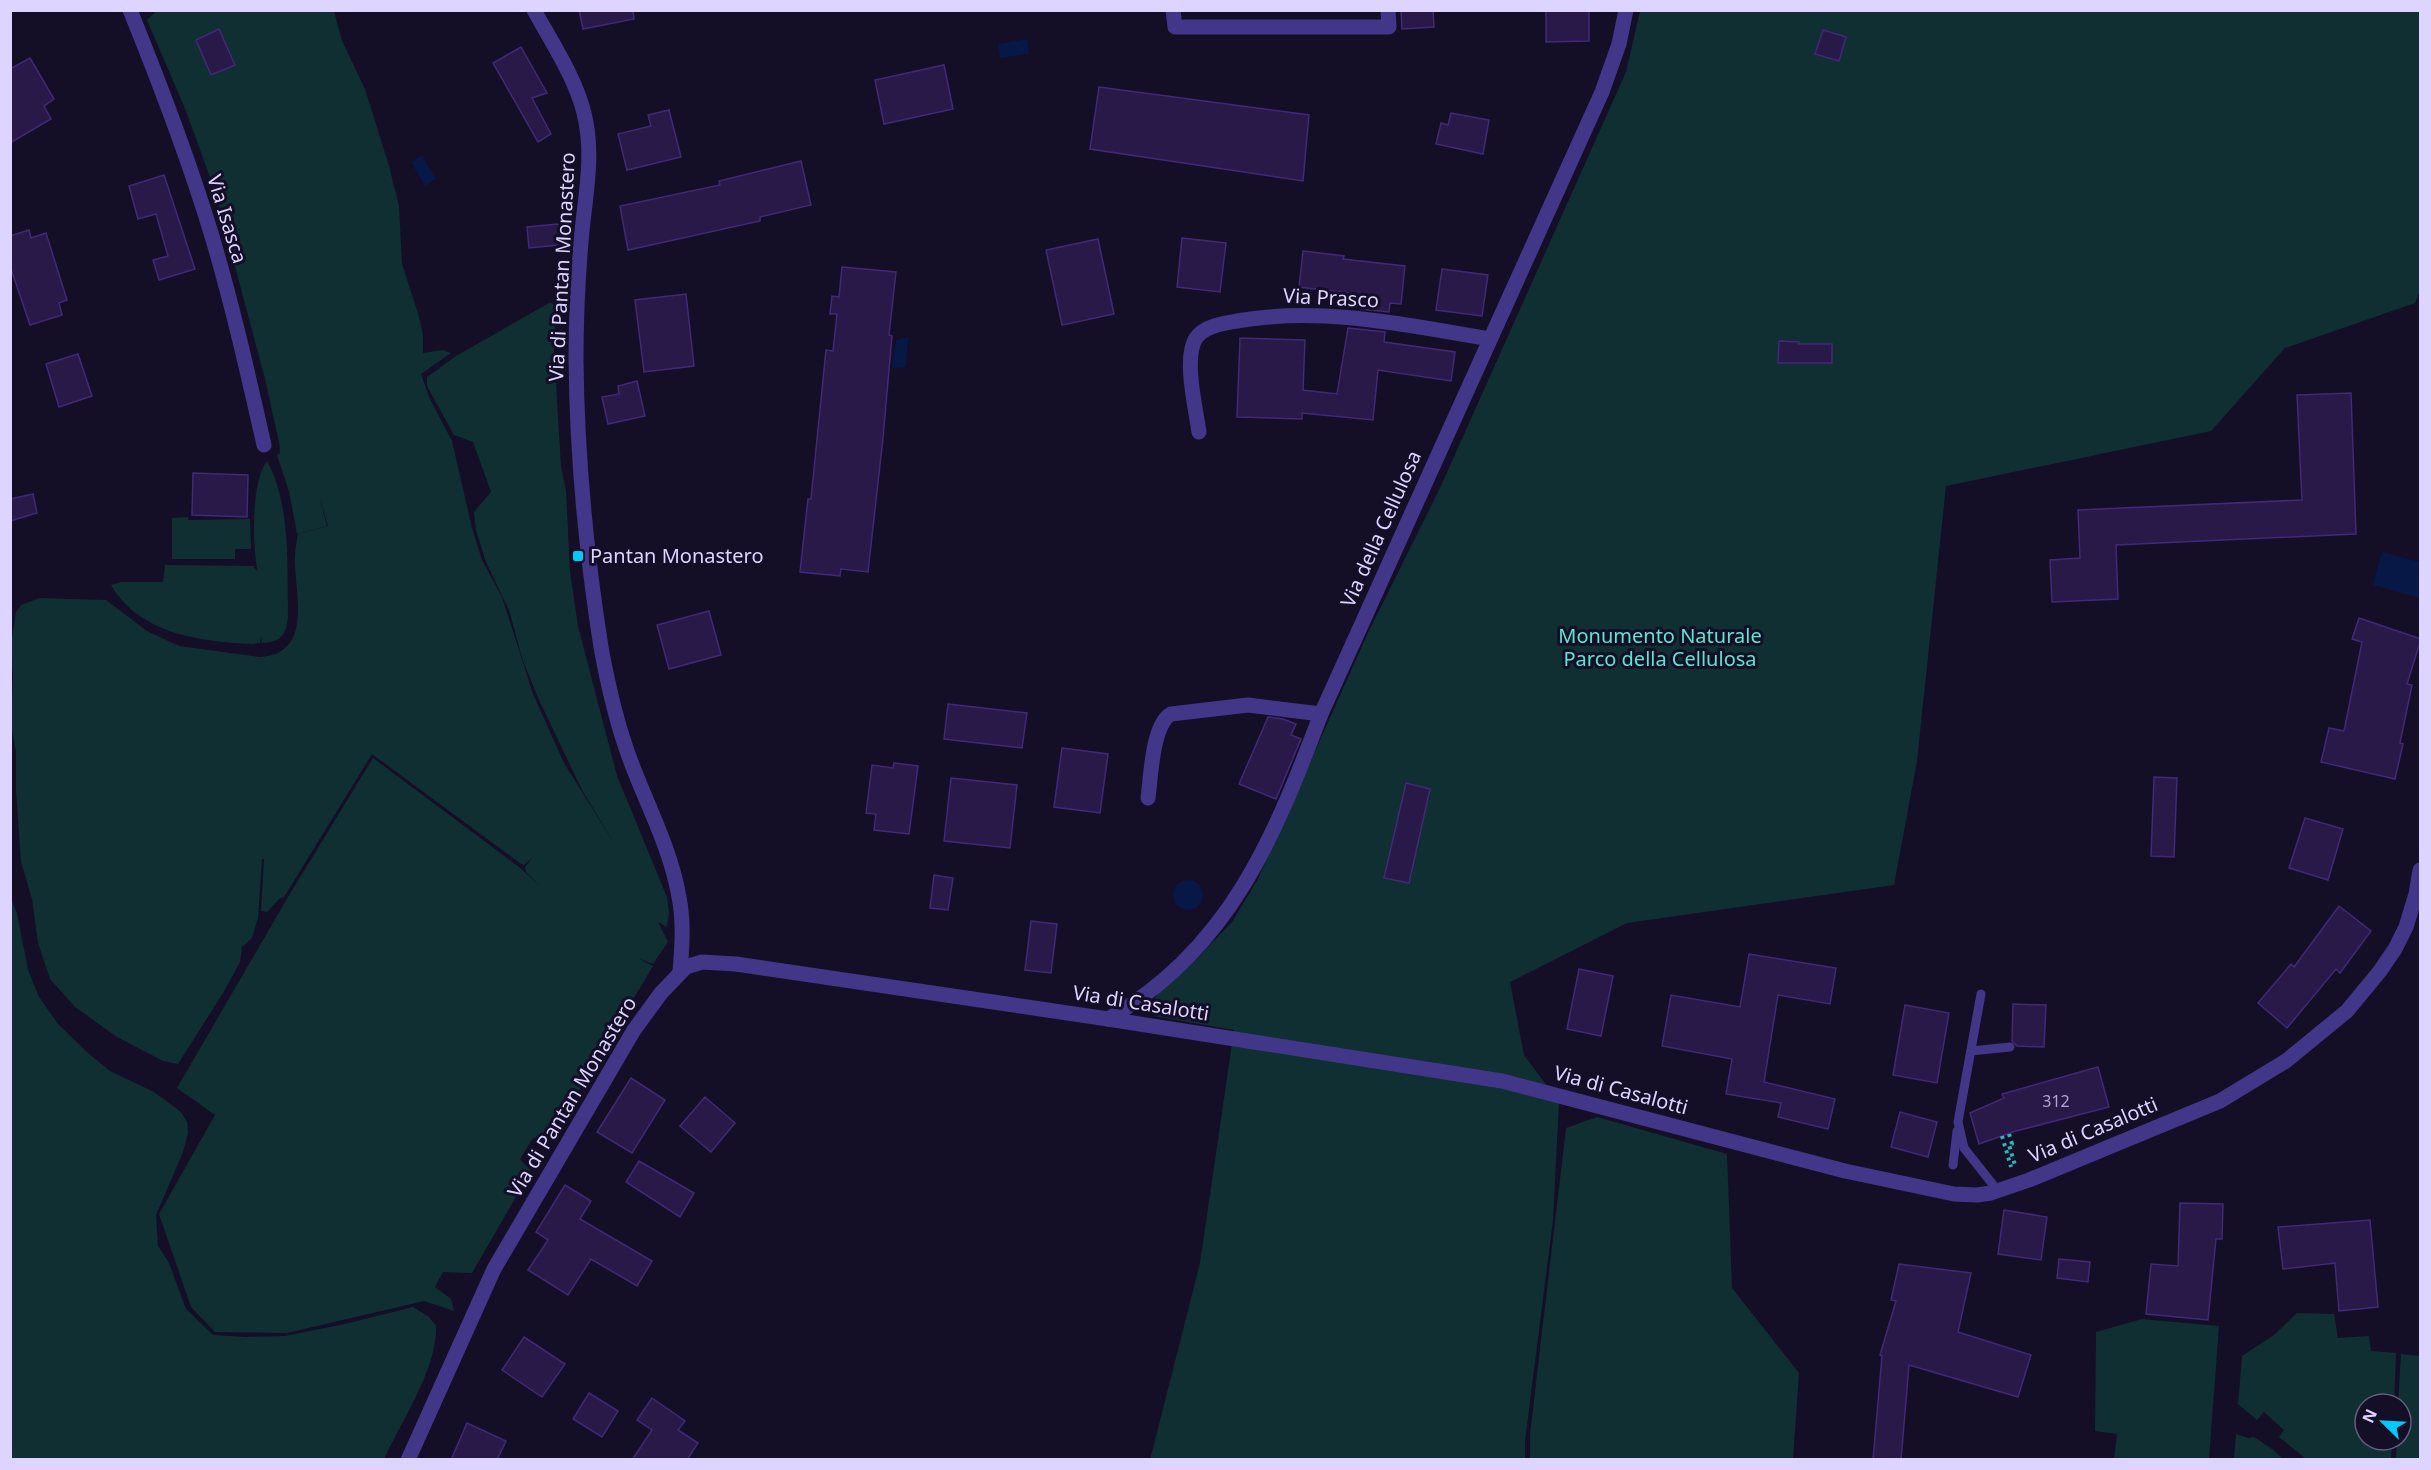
<svg xmlns="http://www.w3.org/2000/svg" width="2431" height="1470" viewBox="0 0 2431 1470" font-family="'Noto Sans',sans-serif">
	<rect width="100%" height="100%" fill="#150e27"/>
	<g fill="#102f32">
		<path d="M317 10 318 12V11H334L342 41 365 89 389 166 399 206 402 264 418 313 423 335V353L443 350 451 353 421 374 429 397 452 441 472 528 482 560 502 597 533 694 564 763 617 848 582 790 539 700 523 661 509 610 486 562 476 530 474 512 491 492 473 442 454 435 427 386V377L456 356 549 303 556 304 554 350 561 467 566 491 570 572 578 626 617 776 667 897 669 913 667 927 658 922 668 942 653 964 638 958 653 966 548 1142 533 1138 520 1159 531 1171 472 1273 443 1272 435 1287 451 1299 454 1311 424 1301 287 1333 215 1332 191 1307 159 1214 215 1115 177 1088 288 897 373 758 519 867 540 886 526 872 525 867 533 857 524 865 520 863 372 754 284 897 279 899 267 912 261 911 264 859H262L258 918 252 938 242 947 240 962 223 993 178 1064 163 1061 117 1037 75 1007 50 979 38 943 32 899 21 862 16 789V752L11 724 13 676 11 644 16 612 21 605 39 598 106 600 147 631 179 646 259 657C310 655 297 602 295 567 294 557 296 545 298 534L328 526 319 495 327 526 297 534 289 491 277 455 280 453 279 442 265 379 215 191 186 111 147 20 156 11Z"/>
		<polygon points="1640,11 2420,11 2420,291 2415,303 2285,348 2211,431 1946,486 1917,761 1894,885 1627,923 1510,982 1524,1055 1559,1102 1553,1220 1525,1441 1525,1459 1150,1460 1200,1263 1234,1030 1154,1016 1154,1000 1162,987 1191,965 1232,922 1258,879 1367,635 1440,488 1626,72"/>
		<path d="M267 461C291 504 287 565 288 614 287 633 283 642 262 643L261 635 260 643 253 644C202 642 139 634 111 585L121 582H163L165 565 253 566 258 572C252 548 251 481 267 461Z"/>
		<polygon points="188,517 188,520 250,519 251,549 235,549 235,559 172,559 172,518"/>
		<path d="M11 899 17 913 28 970 39 997 58 1024 88 1053 110 1071 154 1092 181 1112 187 1122 188 1133 183 1152 156 1215 158 1246 169 1263 186 1309 213 1335 245 1337 285 1336 345 1324 413 1307 429 1317 436 1326C438 1367 401 1422 384 1459H11Z"/>
		<polygon points="1597,1117 1727,1154 1732,1288 1799,1373 1793,1459 1530,1459 1530,1434 1566,1128"/>
		<polygon points="2297,1313 2334,1314 2338,1338 2369,1336 2371,1351 2396,1353 2394,1404 2365,1404 2365,1440 2392,1440 2391,1459 2306,1459 2279,1437 2284,1430 2264,1412 2257,1420 2238,1404 2242,1356 2274,1335"/>
		<polygon points="2142,1319 2219,1326 2209,1459 2114,1459 2117,1434 2095,1431 2096,1332"/>
		<polygon points="2401,1354 2420,1356 2420,1459 2396,1459 2397,1440 2401,1440 2401,1404 2398,1404"/>
		<polygon points="2236,1434 2248,1438 2254,1437 2272,1449 2283,1459 2234,1459"/>
	</g>
	<g fill="#071847">
		<polygon points="1027,39 1029,54 1000,58 998,44"/>
		<polygon points="422,155 436,179 425,186 411,162"/>
		<polygon points="908,337 906,367 894,368 892,367 896,340"/>
		<polygon points="2382,552 2420,562 2420,598 2373,585"/>
		<circle cx="1188" cy="895" r="15"/>
	</g>
	<g fill="#281949" stroke="#412977" stroke-width="1.5">
		<polygon points="579,10 633,10 634,19 583,29"/>
		<polygon points="1401,10 1433,10 1434,27 1402,29"/>
		<polygon points="1546,10 1589,10 1589,41 1546,42"/>
		<polygon points="219,29 235,65 211,75 196,40"/>
		<polygon points="1823,30 1846,37 1839,61 1815,54"/>
		<polygon points="521,47 547,93 532,98 551,134 538,142 493,63"/>
		<polygon points="30,58 54,99 44,106 51,119 10,143 10,69"/>
		<polygon points="944,65 953,109 884,124 875,80"/>
		<polygon points="1099,87 1309,115 1303,181 1090,149"/>
		<polygon points="669,110 681,157 627,170 618,134 651,126 648,115"/>
		<polygon points="1451,113 1489,120 1483,154 1436,144 1441,123 1448,125"/>
		<polygon points="801,161 811,205 760,217 760,221 628,250 620,206 720,185 719,181"/>
		<polygon points="164,175 195,269 159,280 153,260 168,256 156,214 138,219 129,186"/>
		<polygon points="568,223 570,244 529,248 527,227"/>
		<polygon points="29,230 31,238 46,233 67,300 59,303 62,315 30,325 10,266 10,236"/>
		<polygon points="1182,238 1226,243 1220,292 1177,287"/>
		<polygon points="1098,239 1114,314 1062,325 1046,250"/>
		<polygon points="1303,251 1344,256 1343,259 1405,266 1401,304 1390,303 1389,312 1361,309 1363,295 1299,287"/>
		<polygon points="842,267 896,272 889,335 892,336 883,438 868,572 841,569 840,576 800,572 808,499 811,499 826,350 833,351 837,314 830,314 832,296 839,297"/>
		<polygon points="1442,269 1488,275 1482,316 1436,310"/>
		<polygon points="686,294 694,366 644,372 635,300"/>
		<polygon points="1348,328 1385,332 1384,342 1455,352 1451,381 1378,370 1373,420 1302,413 1302,419 1237,417 1240,338 1305,340 1303,390 1337,394"/>
		<polygon points="1779,341 1799,342 1799,344 1832,344 1832,363 1778,363"/>
		<polygon points="78,354 92,396 59,407 46,364"/>
		<polygon points="637,381 645,416 608,424 602,397 619,394 618,386"/>
		<polygon points="2351,393 2356,534 2116,545 2118,599 2052,602 2050,560 2080,558 2078,510 2302,500 2297,395"/>
		<polygon points="193,473 248,475 247,517 192,515"/>
		<polygon points="33,494 37,513 10,521 10,499"/>
		<polygon points="709,611 721,655 669,669 657,625"/>
		<polygon points="2359,618 2421,639 2407,684 2412,685 2400,743 2403,744 2395,779 2321,762 2329,728 2344,731 2362,642 2352,639"/>
		<polygon points="948,704 1027,713 1022,748 944,739"/>
		<polygon points="1268,717 1283,719 1296,724 1291,735 1301,739 1276,799 1239,784"/>
		<polygon points="1062,748 1108,754 1100,813 1054,807"/>
		<polygon points="894,763 918,766 909,834 874,830 876,814 866,813 872,765 893,768"/>
		<polygon points="2154,777 2177,778 2174,857 2151,856"/>
		<polygon points="951,778 1017,785 1010,848 944,841"/>
		<polygon points="1406,783 1430,789 1409,883 1384,878"/>
		<polygon points="2305,818 2343,829 2328,880 2289,868"/>
		<polygon points="934,875 953,878 948,910 930,908"/>
		<polygon points="2339,906 2371,931 2340,973 2336,969 2287,1028 2258,1003 2291,964 2294,967"/>
		<polygon points="1031,921 1057,924 1051,973 1025,970"/>
		<polygon points="1749,954 1836,968 1830,1004 1778,995 1764,1082 1835,1099 1828,1129 1778,1117 1781,1103 1726,1094 1732,1059 1662,1046 1671,995 1740,1007"/>
		<polygon points="1579,969 1613,976 1601,1036 1567,1029"/>
		<polygon points="2013,1004 2046,1005 2044,1047 2017,1046 2012,1041"/>
		<polygon points="1905,1005 1949,1013 1937,1083 1893,1075"/>
		<polygon points="2098,1067 2109,1107 2016,1131 1979,1144 1970,1113 2004,1098 2002,1094"/>
		<polygon points="631,1078 665,1100 632,1153 597,1132"/>
		<polygon points="705,1097 735,1123 711,1152 680,1126"/>
		<polygon points="1900,1112 1937,1122 1928,1157 1891,1147"/>
		<polygon points="639,1161 694,1193 680,1217 626,1182"/>
		<polygon points="565,1185 591,1201 580,1219 652,1261 637,1286 591,1259 568,1295 528,1270 548,1240 536,1232"/>
		<polygon points="2180,1203 2223,1204 2222,1239 2216,1239 2208,1320 2146,1314 2151,1264 2178,1266"/>
		<polygon points="2004,1210 2047,1217 2041,1260 1998,1254"/>
		<polygon points="2370,1220 2378,1307 2339,1311 2335,1263 2283,1269 2278,1227"/>
		<polygon points="2059,1259 2090,1262 2088,1282 2057,1278"/>
		<polygon points="1899,1264 1971,1273 1958,1332 2031,1355 2018,1397 1909,1365 1901,1460 1873,1460 1882,1356 1880,1355 1896,1301 1891,1300"/>
		<polygon points="524,1337 565,1364 542,1397 502,1370"/>
		<polygon points="589,1393 618,1411 602,1437 573,1419"/>
		<polygon points="652,1398 685,1421 678,1430 698,1443 687,1460 632,1460 652,1430 637,1420"/>
		<polygon points="467,1423 506,1441 497,1460 451,1460"/>
	</g>
	<g fill="none" stroke-linecap="round" stroke-linejoin="round">
		<g stroke="#28b9bf" stroke-width="4" stroke-dasharray="3 4.5" stroke-linecap="butt">
			<polyline points="2009,1134 2012,1144 2009,1145 2015,1165"/>
			<polyline points="2002,1136 2011,1167"/>
		</g>
		<g stroke="#423689" stroke-width="9">
			<polyline points="1981,994 1958,1122 1964,1148 1998,1191"/>
			<polyline points="1971,1051 2010,1047"/>
			<polyline points="1953,1165 1957,1131"/>
		</g>
		<g stroke="#423689" stroke-width="15">
			<path d="M130 10C160 84 188 157 211 233 232 303 248 374 264 445"/>
			<path d="M534 10C552 43 575 77 584 113 594 152 586 192 582 231 578 274 576 317 576 360 577 456 586 552 601 647 608 686 617 725 631 762 648 807 671 850 679 897 684 922 682 947 680 972"/>
			<polyline points="1173,10 1175,27 1389,27 1388,10"/>
			<path d="M1199 432C1196 409 1183 358 1196 338 1204 326 1224 323 1237 321 1323 306 1406 325 1490 339"/>
			<path d="M1148 798C1151 777 1152 725 1171 714L1248 705 1321 714"/>
			<path d="M1108 1019C1229 950 1274 838 1321 714L1602 92 1619 44 1626 10"/>
		</g>
		<polyline stroke="#423689" stroke-width="15" points="408,1460 494,1269 634,1030 661,993 686,967 702,962 736,964 1108,1019 1502,1081 1845,1171 1954,1194 1977,1195 1991,1193 2029,1180 2220,1101 2286,1061 2347,1011 2380,971 2395,949 2406,927 2416,894 2420,870"/>
	</g>
	<rect fill="#00cbff" stroke="#150e27" stroke-width="2" x="572" y="550" width="12" height="12" rx="3"/>
	<g text-anchor="middle" stroke-width="6" stroke-linejoin="round" paint-order="stroke">
		<g font-size="16" fill="#b0a5d2">
			<text x="2056" y="1107">312</text>
		</g>
		<g font-size="20" fill="#ddd4ff" stroke="#150e27">
			<text transform="translate(227 219) rotate(73)" y="7">Via Isasca</text>
			<text transform="translate(562 267) rotate(-87)" y="7">Via di Pantan Monastero</text>
			<text transform="translate(1331 298) rotate(3)" y="7">Via Prasco</text>
			<text transform="translate(1381 529) rotate(-66)" y="7">Via della Cellulosa</text>
			<text transform="translate(1141 1003) rotate(9)" y="7">Via di Casalotti</text>
			<text transform="translate(1621 1090) rotate(15)" y="7">Via di Casalotti</text>
			<text transform="translate(572 1097) rotate(-59)" y="7">Via di Pantan Monastero</text>
			<text transform="translate(2093 1130) rotate(-23)" y="7">Via di Casalotti</text>
		</g>
		<g font-size="20" fill="#ddd4ff" stroke="#150e27" text-anchor="start">
			<text x="590" y="563">Pantan Monastero</text>
		</g>
		<g font-size="20" fill="#58e7d2" stroke="#150e27">
			<text x="1660" y="643">Monumento Naturale<tspan x="1660" dy="23">Parco della Cellulosa</tspan></text>
		</g>
	</g>
	<rect width="2431" height="1470" fill="none" stroke="#ddd4ff" stroke-width="24"/>
	<g transform="translate(2383 1422) rotate(294)"><circle r="28" fill="#150e27" stroke="#655d7d" stroke-width="1.5"/>
	<path d="M0-4.5L10 22L0 15L-10 22Z" fill="#00cbff"/>
	<text y="-9" font-size="16" font-weight="bold" text-anchor="middle" fill="#ddd4ff">N</text>
	</g>
</svg>
